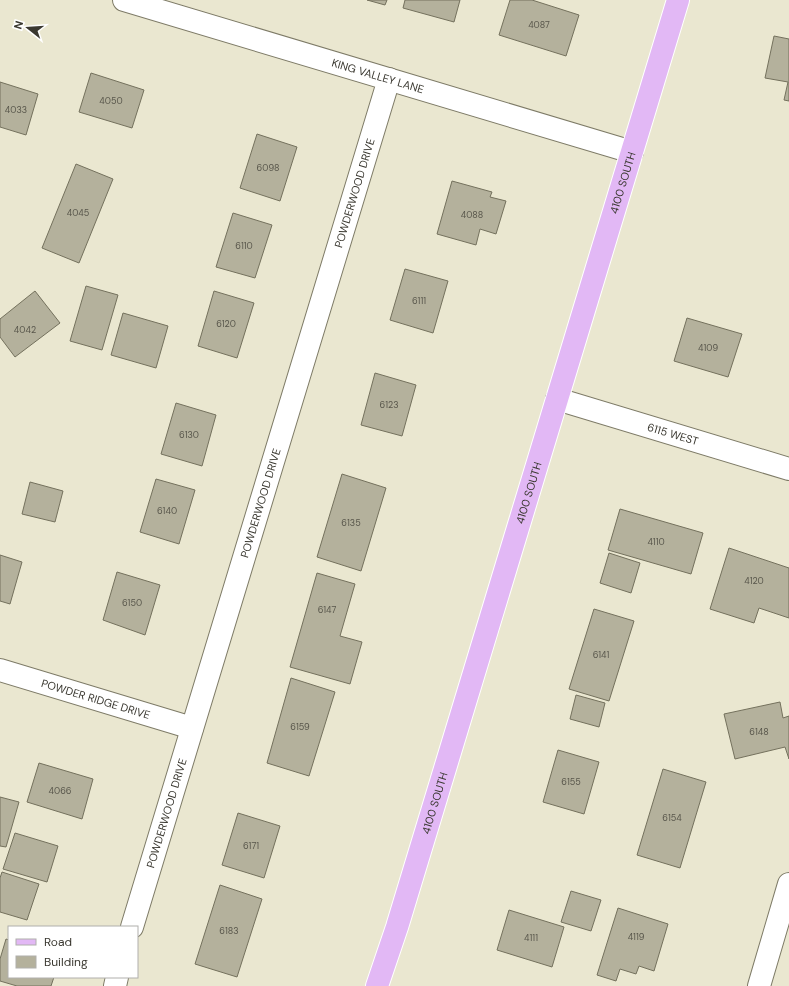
<svg xmlns="http://www.w3.org/2000/svg" width="789" height="986" viewBox="0 0 789 986" font-family="'DM Sans',sans-serif">
	<rect width="100%" height="100%" fill="#eae7d0"/>
	<g fill="#b4b19c" stroke="#74715d">
		<polygon points="367,0 387,0 385,5"/>
		<polygon points="405,0 460,0 454,22 403,8"/>
		<polygon points="510,0 532,0 579,15 566,56 499,35"/>
		<polygon points="774,36 789,39 789,101 784,100 788,82 765,78"/>
		<polygon points="91,73 144,90 132,128 79,112"/>
		<polygon points="0,82 38,94 26,135 0,127"/>
		<polygon points="257,134 297,147 280,201 240,188"/>
		<polygon points="76,164 113,179 79,263 42,248"/>
		<polygon points="452,181 492,192 490,197 506,201 496,234 480,229 476,245 437,234"/>
		<polygon points="233,213 272,225 255,278 216,267"/>
		<polygon points="405,269 448,281 433,333 390,320"/>
		<polygon points="86,286 118,295 102,350 70,341"/>
		<polygon points="35,291 60,323 15,357 0,337 0,319"/>
		<polygon points="214,291 254,303 237,358 198,346"/>
		<polygon points="123,313 168,326 156,368 111,355"/>
		<polygon points="687,318 742,334 728,377 674,361"/>
		<polygon points="375,373 416,385 402,436 361,425"/>
		<polygon points="176,403 216,415 202,466 161,454"/>
		<polygon points="342,474 386,488 361,571 317,557"/>
		<polygon points="156,479 195,490 179,544 140,532"/>
		<polygon points="30,482 63,491 55,522 22,514"/>
		<polygon points="620,509 703,533 691,574 608,550"/>
		<polygon points="729,548 789,568 789,618 759,608 754,623 710,609"/>
		<polygon points="609,553 640,563 631,593 600,583"/>
		<polygon points="0,555 22,562 10,604 0,601"/>
		<polygon points="117,572 160,585 145,635 103,620"/>
		<polygon points="317,573 355,584 340,636 362,642 350,684 290,667"/>
		<polygon points="594,609 634,621 609,701 569,689"/>
		<polygon points="291,678 335,692 309,776 267,763"/>
		<polygon points="576,695 605,703 599,727 570,719"/>
		<polygon points="780,702 783,718 789,716 789,759 785,747 735,759 724,714"/>
		<polygon points="558,750 599,762 584,814 543,802"/>
		<polygon points="39,763 93,779 82,819 27,802"/>
		<polygon points="663,769 706,782 680,868 637,855"/>
		<polygon points="0,797 19,802 6,847 0,846"/>
		<polygon points="238,813 280,826 264,878 222,865"/>
		<polygon points="15,833 58,846 47,882 3,869"/>
		<polygon points="2,872 39,884 27,920 0,912 0,878"/>
		<polygon points="220,885 262,899 237,977 195,964"/>
		<polygon points="571,891 601,900 591,931 561,922"/>
		<polygon points="618,908 668,924 654,971 639,966 636,974 620,969 616,981 597,975"/>
		<polygon points="509,910 564,927 552,967 497,950"/>
		<polygon points="6,939 9,940 9,977 54,977 51,986 17,986 0,981 0,959"/>
	</g>
	<g fill="none" stroke-linecap="round" stroke-linejoin="round">
		<g stroke="#7e7b67" stroke-width="24">
			<g id="minor">
				<path id="s1" d="M124 0 632 152"/>
				<path id="s2" d="M557 399 789 469"/>
				<path id="s3" d="M0 670 192 728"/>
				<path id="s4" d="M132 927 389 79"/>
				<polyline points="115,986 117,977"/>
				<polyline points="759,986 789,884"/>
			</g>
		</g>
		<g stroke="#fff" stroke-width="24">
			<g id="major">
				<path id="s5" d="M377 986 397 927 678 0"/>
			</g>
		</g>
		<use href="#minor" stroke="#fff" stroke-width="22"/>
		<use href="#major" stroke="#e2b8f5" stroke-width="22"/>
	</g>
	<g text-anchor="middle" stroke-width="4" stroke-linejoin="round" paint-order="stroke">
		<g font-size="9" fill="#58564b">
			<text x="539" y="28">4087</text>
			<text x="111" y="104">4050</text>
			<text x="16" y="113">4033</text>
			<text x="268" y="171">6098</text>
			<text x="78" y="216">4045</text>
			<text x="472" y="218">4088</text>
			<text x="244" y="249">6110</text>
			<text x="419" y="304">6111</text>
			<text x="226" y="327">6120</text>
			<text x="25" y="333">4042</text>
			<text x="708" y="351">4109</text>
			<text x="389" y="408">6123</text>
			<text x="189" y="438">6130</text>
			<text x="167" y="514">6140</text>
			<text x="351" y="526">6135</text>
			<text x="656" y="545">4110</text>
			<text x="754" y="584">4120</text>
			<text x="132" y="606">6150</text>
			<text x="327" y="613">6147</text>
			<text x="601" y="658">6141</text>
			<text x="300" y="730">6159</text>
			<text x="759" y="735">6148</text>
			<text x="571" y="785">6155</text>
			<text x="60" y="794">4066</text>
			<text x="672" y="821">6154</text>
			<text x="251" y="849">6171</text>
			<text x="229" y="934">6183</text>
			<text x="636" y="940">4119</text>
			<text x="531" y="941">4111</text>
		</g>
		<g font-size="11" fill="#3a3830" stroke="#fff">
			<text dy="4" stroke="none"><textPath href="#s1" startOffset="265">KING VALLEY LANE</textPath></text>
			<text dy="4" stroke="none"><textPath href="#s5" startOffset="840">4100 SOUTH</textPath></text>
			<text dy="4" stroke="none"><textPath href="#s4" startOffset="767">POWDERWOOD DRIVE</textPath></text>
			<text dy="4" stroke="none"><textPath href="#s2" startOffset="121">6115 WEST</textPath></text>
			<text dy="4" stroke="none"><textPath href="#s5" startOffset="516">4100 SOUTH</textPath></text>
			<text dy="4" stroke="none"><textPath href="#s4" startOffset="443">POWDERWOOD DRIVE</textPath></text>
			<text dy="4" stroke="none"><textPath href="#s3" startOffset="100">POWDER RIDGE DRIVE</textPath></text>
			<text dy="4" stroke="none"><textPath href="#s5" startOffset="192">4100 SOUTH</textPath></text>
			<text dy="4" stroke="none"><textPath href="#s4" startOffset="119">POWDERWOOD DRIVE</textPath></text>
		</g>
	</g>
	<rect x="8" y="926" width="130" height="52" fill="#ffffff" stroke="#b0afac"/>
	<rect x="16" y="939" width="20" height="6" fill="#e2b8f5" stroke="#b0afac"/>
	<text x="44" y="946" font-size="12" fill="#3a3830">Road</text>
	<rect x="16" y="956" width="20" height="12" fill="#b4b19c" stroke="#b0afac"/>
	<text x="44" y="966" font-size="12" fill="#3a3830">Building</text>
	<g transform="translate(28 28) rotate(287)" stroke="#ffffff" stroke-width="3" paint-order="stroke">
	<path d="M0-3L7 15L0 10L-7 15Z" fill="#3a3830"/>
	<text y="-6" font-size="11" font-weight="bold" text-anchor="middle" fill="#3a3830">N</text>
	</g>
</svg>
